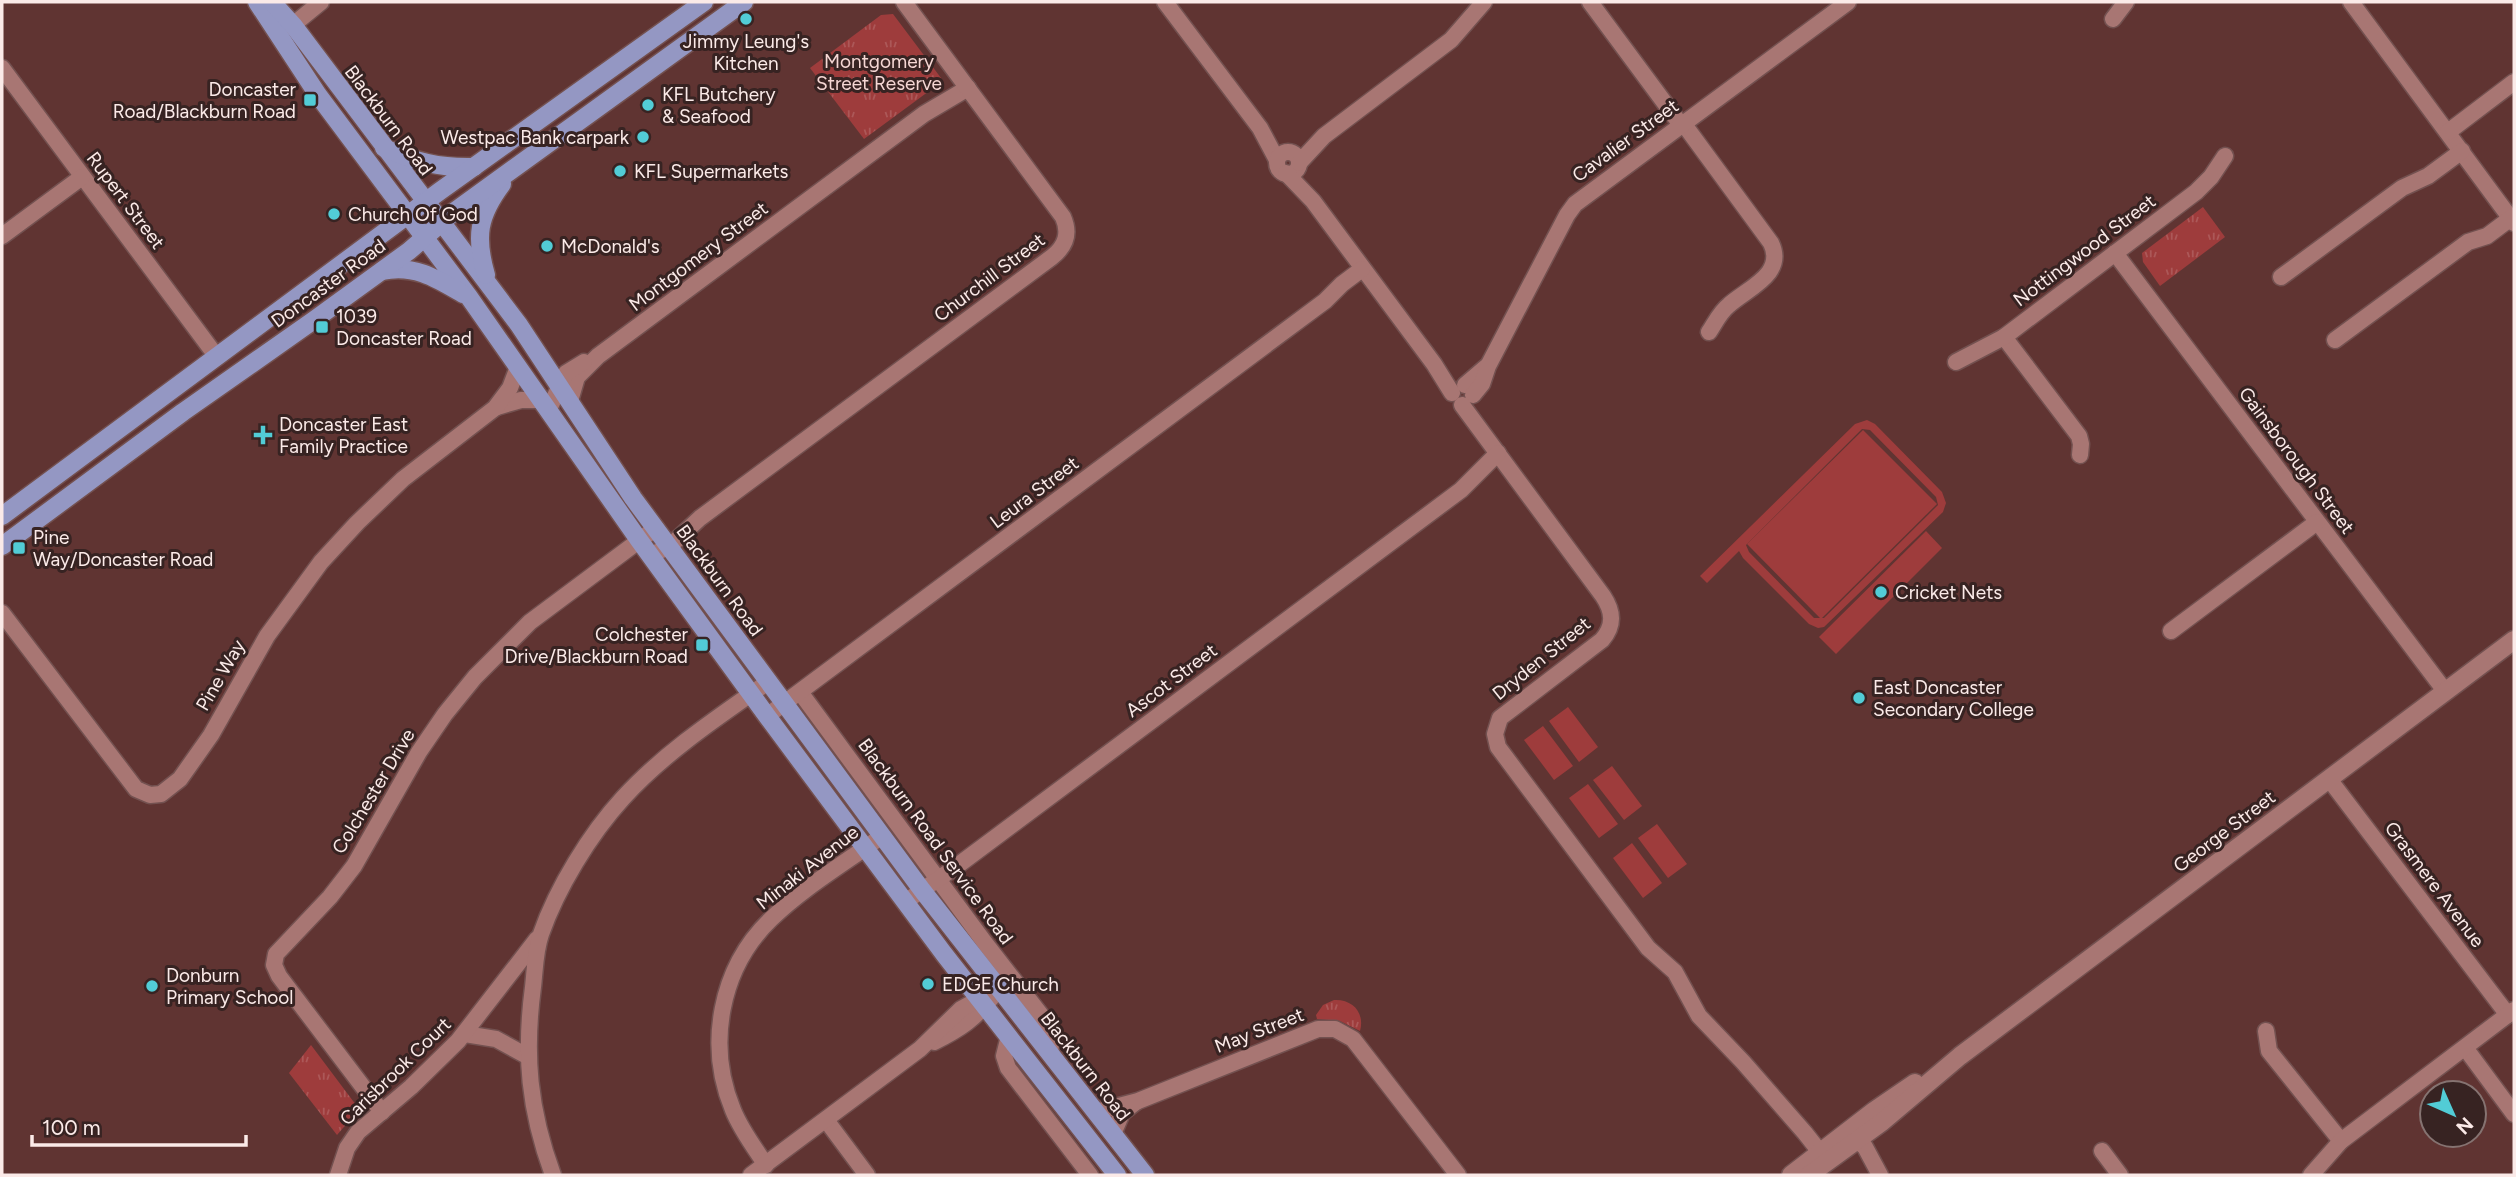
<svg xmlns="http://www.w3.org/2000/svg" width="2516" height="1177" viewBox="0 0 2516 1177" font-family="Figtree,sans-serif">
	<defs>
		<pattern id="grass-tufts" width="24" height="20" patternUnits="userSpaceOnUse" patternTransform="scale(1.75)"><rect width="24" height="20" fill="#9e3c3c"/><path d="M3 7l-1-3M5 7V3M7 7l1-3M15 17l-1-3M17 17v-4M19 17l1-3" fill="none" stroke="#ac5858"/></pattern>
	</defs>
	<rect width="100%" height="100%" fill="#603432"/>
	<g fill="url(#grass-tufts)">
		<polygon points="893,14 941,78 940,83 864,139 810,68 881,15"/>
		<polygon points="2203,207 2225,237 2160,286 2143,262 2142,253"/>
		<path d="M1334 1000C1353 999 1365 1013 1360 1031L1340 1021 1317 1019 1316 1015 1323 1005Z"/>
		<polygon points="311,1045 356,1105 355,1114 337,1135 289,1073"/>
	</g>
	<g fill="#9e3c3c" fill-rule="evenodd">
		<path d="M1867 420 1875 424 1942 492 1946 503 1943 512 1824 627 1818 628 1809 624 1743 558 1739 551 1707 583 1700 576 1855 424ZM1862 429 1870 430 1936 497 1938 505 1824 618H1814L1749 552 1746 545Z"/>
		<polygon points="1863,430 1937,504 1821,619 1747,544"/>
		<polygon points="1926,531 1942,548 1836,654 1819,637"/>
		<polygon points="1568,707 1598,747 1579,762 1549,721"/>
		<polygon points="1543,726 1573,766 1554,780 1524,740"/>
		<polygon points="1612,766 1642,806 1624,820 1593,780"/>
		<polygon points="1588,784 1618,824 1599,838 1569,798"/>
		<polygon points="1657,824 1687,864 1668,878 1638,838"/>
		<polygon points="1632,843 1662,883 1643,898 1613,858"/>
	</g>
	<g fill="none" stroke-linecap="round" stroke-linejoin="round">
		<g stroke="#735150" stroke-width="19">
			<g id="street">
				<polyline points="1165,2 1260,128 1277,160"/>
				<polyline points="1590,2 1681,125"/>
				<polyline points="2351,2 2514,223"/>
				<polyline points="2113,19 2126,2"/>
				<polyline points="283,29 299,20 321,2"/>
				<polyline points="2,68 217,357"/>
				<path d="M1683 123 1771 243C1786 274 1748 288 1729 305 1720 312 1715 323 1709 332"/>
				<polyline points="2448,132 2514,82"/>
				<circle cx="1288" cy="163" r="11"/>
				<polyline points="1299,163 1324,136 1451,40 1484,2"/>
				<polyline points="1286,173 1313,201 1434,364 1452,393"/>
				<polyline points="2,236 82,177"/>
				<polyline points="2115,253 2445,691"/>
				<polyline points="2281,277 2402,188 2428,176 2462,151"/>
				<polyline points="2004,337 2079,436 2081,444 2080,455"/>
				<polyline points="2335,340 2468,242 2487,236 2511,218"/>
				<polyline points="1956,362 2004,337 2196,192 2211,177 2225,156"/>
				<polyline points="1465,385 1486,367"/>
				<polyline points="1473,395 1482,384 1488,366 1567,215 1575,204 1848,2"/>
				<polyline points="570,401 577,377 598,356 924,114 968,88"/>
				<path d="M1462 405 1603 596C1613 611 1615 625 1602 640L1500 718 1495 734 1498 747 1648 948 1675 972 1699 1016 1743 1062 1805 1133 1816 1147 1824 1164"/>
				<polyline points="497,407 521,400 542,400"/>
				<polyline points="549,409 566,373 584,362"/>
				<path d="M650 555 669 547 700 518 1052 257C1066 246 1070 233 1063 217L904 2"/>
				<polyline points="2,613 136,789 150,795 161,794 180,779 211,735 267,636 321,562 357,523 403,479 495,408 510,388 518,367"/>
				<polyline points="2171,631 2317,522"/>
				<polyline points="800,692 985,943 1048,1024 1052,1035 1050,1053"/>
				<polyline points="767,716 1325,301 1342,284 1362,269"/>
				<polyline points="2329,779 2508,1015"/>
				<polyline points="905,902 957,866 1461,490 1498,453"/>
				<polyline points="2266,1031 2269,1051 2341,1141"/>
				<polyline points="465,1034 496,1039 527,1056"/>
				<polyline points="1009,1036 1004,1056 1008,1068 1090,1175"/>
				<path d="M934 1042C960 1029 975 1019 993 996"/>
				<polyline points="2466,1049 2514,1114"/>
				<polyline points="382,1112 279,976 274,965 276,954 330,897 354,866 419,752 445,714 475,677 530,622 656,528"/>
				<polyline points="1096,1112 1138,1101 1318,1029 1335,1029 1353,1039 1458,1175"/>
				<polyline points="826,1120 867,1175"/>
				<polyline points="1848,1133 1865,1147 1880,1175"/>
				<polyline points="1113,1134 1122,1113 1136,1102"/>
				<polyline points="2102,1151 2120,1175"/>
				<path d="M766 1165C754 1147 741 1130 733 1110 706 1045 720 968 771 919 804 887 845 863 882 836"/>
				<polyline points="338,1175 347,1148 358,1132 411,1087 458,1041 537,939"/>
				<path d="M553 1175C529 1110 524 1055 533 987 535 970 535 951 541 934 557 888 590 834 623 798 664 753 718 717 768 682"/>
				<polyline points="751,1175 920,1049 961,1009 999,988"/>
				<polyline points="2311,1175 2341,1141 2514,1010"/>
			</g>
		</g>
		<g stroke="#735150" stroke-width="21">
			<g id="secondary">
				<polyline points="1791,1175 1874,1111 1915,1083"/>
				<polyline points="1809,1175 1882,1122 1960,1056 2514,640"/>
			</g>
		</g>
		<g stroke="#735150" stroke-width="21">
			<g id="primary">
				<polyline points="257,2 318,95 469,297 639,540 767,716 944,954 1117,1175"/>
				<polyline points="272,2 293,25 519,325 633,498 922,890 1145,1175"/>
				<path d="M384 148C417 162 438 168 474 167"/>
				<path d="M382 271C414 264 436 278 463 294"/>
				<path d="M486 275C475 237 478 216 502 184"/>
				<polyline points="2,516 440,191 704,2"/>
				<polyline points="2,546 183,412 314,320 409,251 455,211 744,2"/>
			</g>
		</g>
		<use href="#street" stroke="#a87673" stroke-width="16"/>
		<use href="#secondary" stroke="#a87673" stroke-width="18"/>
		<use href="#primary" stroke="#9497c3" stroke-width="18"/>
	</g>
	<g fill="#52ccd6" stroke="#372322" stroke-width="2.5">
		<circle cx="746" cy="19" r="7"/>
		<rect x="303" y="93" width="14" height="14" rx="3.5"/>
		<circle cx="648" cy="105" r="7"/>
		<circle cx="643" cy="137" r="7"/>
		<circle cx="620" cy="171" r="7"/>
		<circle cx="334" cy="214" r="7"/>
		<circle cx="547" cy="246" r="7"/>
		<rect x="315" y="320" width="14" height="14" rx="3.5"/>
		<path d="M259.5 424.5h7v7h7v7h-7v7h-7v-7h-7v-7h7z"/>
		<rect x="12" y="541" width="14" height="14" rx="3.5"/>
		<circle cx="1881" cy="592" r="7"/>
		<rect x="695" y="638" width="14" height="14" rx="3.5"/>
		<circle cx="1859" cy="698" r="7"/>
		<circle cx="928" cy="984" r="7"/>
		<circle cx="152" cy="986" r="7"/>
	</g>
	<g text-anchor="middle" stroke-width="6" stroke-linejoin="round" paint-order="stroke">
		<g font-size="19" fill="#fbeae8" stroke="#372322" text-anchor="start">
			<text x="746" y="48" text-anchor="middle">Jimmy Leung's<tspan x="746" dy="22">Kitchen</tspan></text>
			<text x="296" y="96" text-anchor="end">Doncaster<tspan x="296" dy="22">Road/Blackburn Road</tspan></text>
			<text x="662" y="101">KFL Butchery<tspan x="662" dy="22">&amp; Seafood</tspan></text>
			<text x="629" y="144" text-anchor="end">Westpac Bank carpark</text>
			<text x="634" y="178">KFL Supermarkets</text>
			<text x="348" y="221">Church Of God</text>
			<text x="561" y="253">McDonald's</text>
			<text x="336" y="323">1039<tspan x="336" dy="22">Doncaster Road</tspan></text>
			<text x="279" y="431">Doncaster East<tspan x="279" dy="22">Family Practice</tspan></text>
			<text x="33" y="544">Pine<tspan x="33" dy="22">Way/Doncaster Road</tspan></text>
			<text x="1895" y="599">Cricket Nets</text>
			<text x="688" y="641" text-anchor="end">Colchester<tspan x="688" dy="22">Drive/Blackburn Road</tspan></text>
			<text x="1873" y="694">East Doncaster<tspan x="1873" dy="22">Secondary College</tspan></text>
			<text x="166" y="982">Donburn<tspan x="166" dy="22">Primary School</tspan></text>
			<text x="942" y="991">EDGE Church</text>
		</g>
		<g font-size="19" fill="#f6d7d4" stroke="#372322">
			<text x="879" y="68">Montgomery<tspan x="879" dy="22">Street Reserve</tspan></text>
		</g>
		<g font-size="19" fill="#fbeae8" stroke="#372322">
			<text transform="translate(389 120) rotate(53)" y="7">Blackburn Road</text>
			<text transform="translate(1625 140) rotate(-36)" y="7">Cavalier Street</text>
			<text transform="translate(126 200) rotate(53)" y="7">Rupert Street</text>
			<text transform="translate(2084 250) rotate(-37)" y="7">Nottingwood Street</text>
			<text transform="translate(698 256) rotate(-37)" y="7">Montgomery Street</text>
			<text transform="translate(989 277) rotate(-37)" y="7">Churchill Street</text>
			<text transform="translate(328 283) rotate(-36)" y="7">Doncaster Road</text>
			<text transform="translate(2297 460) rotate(53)" y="7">Gainsborough Street</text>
			<text transform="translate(1034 492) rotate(-37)" y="7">Leura Street</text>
			<text transform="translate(720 580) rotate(54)" y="7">Blackburn Road</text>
			<text transform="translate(1541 658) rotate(-39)" y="7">Dryden Street</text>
			<text transform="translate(220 675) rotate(-60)" y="7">Pine Way</text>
			<text transform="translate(1171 680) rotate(-37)" y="7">Ascot Street</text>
			<text transform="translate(373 791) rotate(-59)" y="7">Colchester Drive</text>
			<text transform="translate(2224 831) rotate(-37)" y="7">George Street</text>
			<text transform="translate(936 841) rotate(54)" y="7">Blackburn Road Service Road</text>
			<text transform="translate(807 867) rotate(-38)" y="7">Minaki Avenue</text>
			<text transform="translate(2435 884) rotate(53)" y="7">Grasmere Avenue</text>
			<text transform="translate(1259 1030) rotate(-21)" y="7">May Street</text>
			<text transform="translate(1086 1066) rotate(52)" y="7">Blackburn Road</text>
			<text transform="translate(395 1071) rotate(-44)" y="7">Carisbrook Court</text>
		</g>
	</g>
	<rect width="2516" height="1177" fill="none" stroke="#fbeae8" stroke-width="7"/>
	<g transform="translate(2453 1114) rotate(135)"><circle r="33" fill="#372322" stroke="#857371" stroke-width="2"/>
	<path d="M0-5L12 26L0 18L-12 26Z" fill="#52ccd6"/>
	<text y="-10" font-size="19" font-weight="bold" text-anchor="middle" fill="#fbeae8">N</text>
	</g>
	<path d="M32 1135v10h214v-10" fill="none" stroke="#fbeae8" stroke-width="3.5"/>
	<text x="42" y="1135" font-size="21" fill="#fbeae8" stroke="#372322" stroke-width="5" paint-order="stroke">100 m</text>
</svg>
